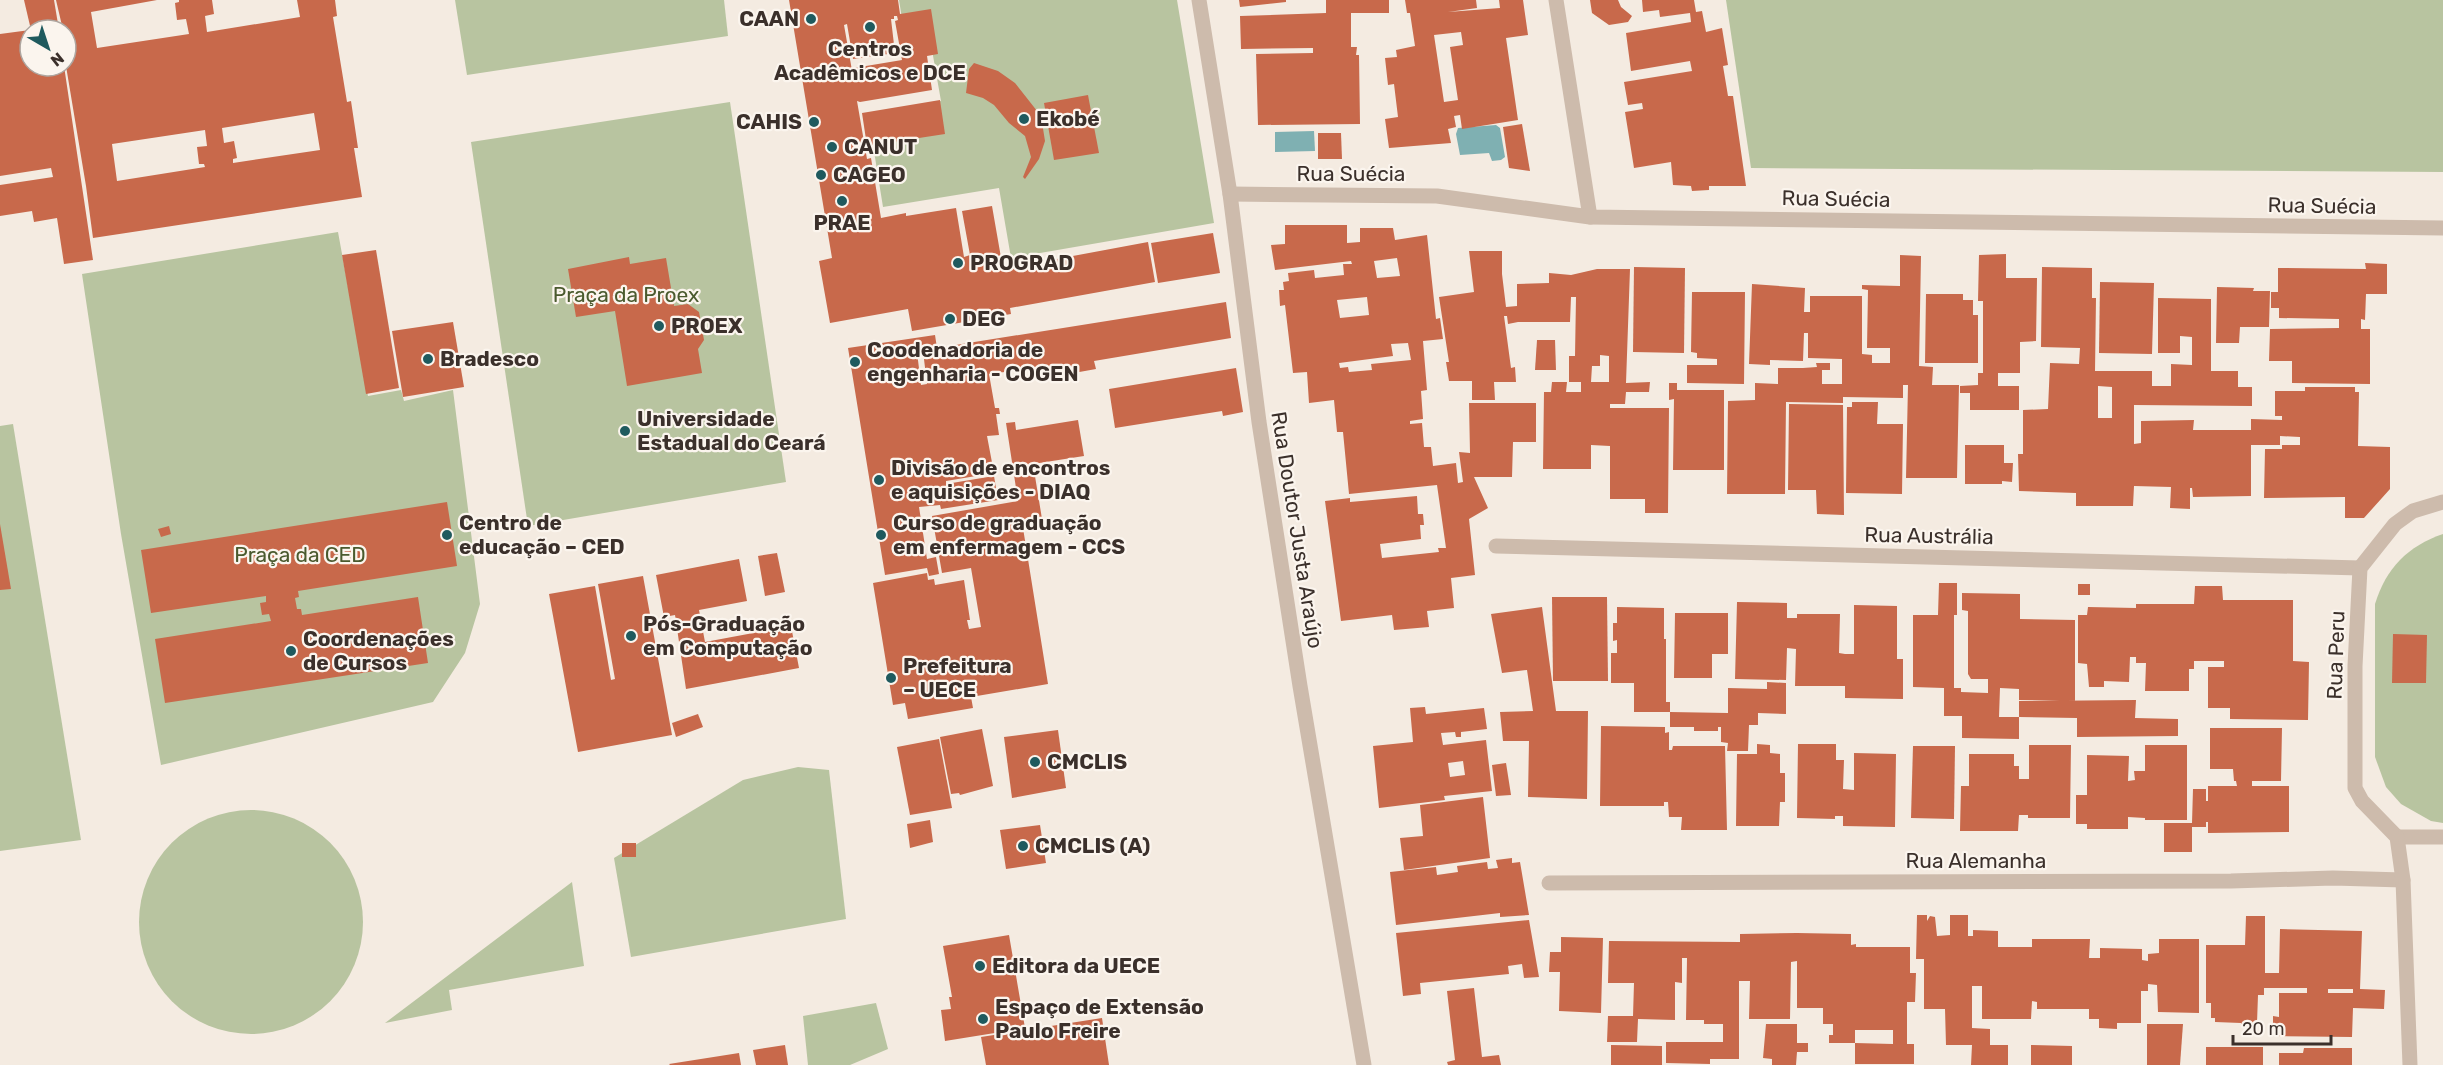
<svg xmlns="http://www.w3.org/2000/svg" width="2443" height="1065" viewBox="0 0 2443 1065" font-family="Rubik,sans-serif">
	<rect width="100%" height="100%" fill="#f4ebe1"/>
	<g fill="#b8c4a0">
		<polygon points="455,0 724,0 728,36 467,75"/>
		<polygon points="899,0 1177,0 1214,223 1011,258 999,188 883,207 868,114 941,101 929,33 905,37"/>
		<polygon points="1726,0 2443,0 2443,172 1751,168"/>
		<polygon points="730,102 786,482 528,526 471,142"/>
		<polygon points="338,232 368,396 401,390 404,401 453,390 480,604 465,653 433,702 161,765 121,534 82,274"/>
		<polygon points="13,424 81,840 0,851 0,426"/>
		<path d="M2443 534V823L2431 821 2401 804 2386 787 2375 757V604C2386 568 2408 546 2443 534Z"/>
		<polygon points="798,767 829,770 846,919 631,957 614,858 743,780"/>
		<circle cx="251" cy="922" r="112"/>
		<polygon points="572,882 584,966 449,990 452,1010 385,1023"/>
		<polygon points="876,1003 888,1049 850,1065 808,1065 803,1016"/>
	</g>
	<g fill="#7fb0b2">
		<polygon points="1496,125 1500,128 1505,157 1501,160 1492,161 1489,153 1460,155 1456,134 1458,128"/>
		<polygon points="1314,131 1315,151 1275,152 1275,132"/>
	</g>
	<g fill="#c8694b" fill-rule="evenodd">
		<polygon points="24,0 54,0 59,30 31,30"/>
		<path d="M56 0H157L91 12 97 48 189 34 186 19 177 20 175 3 179 2V0H212L214 14 205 16 207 32 300 17 297 0H335L337 16 333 17 347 102 351 101 358 148H354L362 197 93 238 86 186 66 66V30H63ZM314 113 320 150 233 163V159L237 158 234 141 224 143 222 128ZM205 130 207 146 197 147 199 164H204L205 167 117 181 112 144Z"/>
		<path d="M789 0H898L900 14 931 9 938 54 927 56 932 90 860 102 857 101 867 159 871 158 881 218 906 213V216L956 208 964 257 970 255 962 211 992 206 1003 269 1148 242 1155 282 1010 308 1011 314 912 331 908 309 830 323 819 261 832 258ZM894 16H897L898 20 895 21 902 60 854 68 856 81 854 82 844 25 847 24 853 59 895 53 891 19H894Z"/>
		<polygon points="1239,0 1286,0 1286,2 1240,7"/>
		<polygon points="1326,0 1389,0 1389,13 1351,13 1351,47 1357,47 1356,55 1359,55 1360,124 1258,125 1256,54 1313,53 1313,48 1241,49 1240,16 1326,13"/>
		<path d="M1405 0H1476L1477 8 1448 12 1500 8 1499 0H1523L1528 35 1506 38 1518 120 1462 129 1460 115 1454 116 1456 127 1448 129 1451 143 1389 148 1385 119 1398 117 1394 84 1388 85 1385 58 1397 57 1396 50 1415 46 1410 13H1407ZM1461 32 1463 45 1450 47 1458 100 1444 102 1434 35Z"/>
		<polygon points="1590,0 1618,0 1621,7 1632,16 1628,22 1609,25 1592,13"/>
		<polygon points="1642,0 1694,0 1696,12 1702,11 1706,32 1722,28 1728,65 1723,66 1728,96 1733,96 1746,186 1709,186 1709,190 1692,191 1691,186 1673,185 1671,162 1634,168 1625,112 1643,109 1642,103 1628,105 1624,82 1692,71 1690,61 1631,71 1626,33 1691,22 1690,13 1660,17 1659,10 1643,12"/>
		<polygon points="30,30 30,66 64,66 93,260 64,264 57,218 34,222 32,211 0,216 0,185 53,177 51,168 0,176 0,34"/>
		<polygon points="974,63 998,71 1015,83 1041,116 1045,141 1039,159 1025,179 1023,177 1031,157 1025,136 1009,123 994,105 983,98 966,93 969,69"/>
		<polygon points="1088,95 1099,153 1054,160 1044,103"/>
		<polygon points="940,100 945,134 867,146 862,113"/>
		<polygon points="1522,124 1530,171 1509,168 1503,127"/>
		<polygon points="1318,133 1341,133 1342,159 1318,159"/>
		<path d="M1285 225H1347V243L1360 242V228H1393L1395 240 1427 235 1436 319 1440 318 1443 339 1423 341 1427 390 1421 391 1423 419 1410 421V424L1422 423 1424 447H1431L1433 466 1456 463 1458 483 1463 482 1459 452 1470 453 1469 403H1536V442H1513L1512 477H1474L1488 508 1469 519 1475 575 1451 578 1454 608 1427 611 1429 627 1394 630 1392 615 1341 621 1325 501 1350 498V502L1417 496 1418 514H1423L1424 525H1420L1421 539 1380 544 1382 558 1439 552 1438 548H1446L1437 485 1349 494 1343 432H1337L1334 400 1309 403 1307 372 1293 373 1285 305 1280 306 1279 290H1284L1283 282 1289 281 1288 273 1314 270 1315 278 1344 275 1343 264H1352L1351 261 1275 270 1271 245 1285 244ZM1397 258 1400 276 1377 278 1374 261ZM1367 297 1369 315 1340 318 1337 300ZM1408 343 1411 360 1371 364 1372 370 1349 372 1348 367 1340 368 1339 363 1393 356 1391 344Z"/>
		<polygon points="1213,233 1220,273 1158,283 1151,243"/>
		<polygon points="376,250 399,388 366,394 342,255"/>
		<path d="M1469 251H1502V274L1506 307 1517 306V284L1549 283V273L1571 275 1597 269H1630L1626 383 1650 382 1649 392H1626L1625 404H1610V408H1669L1668 513H1645V499H1610V446L1591 445V469H1543L1544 392H1551L1552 382H1567L1566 392H1581V382H1569V356H1575L1576 297H1571L1570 322H1518L1508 324 1507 316H1504L1511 368 1515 367 1516 382H1494L1495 400H1472V381H1449L1446 362H1449L1439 297 1474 292ZM1600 355 1609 356V382H1591L1592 366H1600Z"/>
		<polygon points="2006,254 2006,278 2037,278 2036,341 2020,342 2020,373 1998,373 1998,386 2019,386 2019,410 1970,410 1970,393 1960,393 1960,386 1978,385 1978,373 1983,373 1983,301 1978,301 1979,255"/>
		<polygon points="1900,255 1921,256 1919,366 1933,367 1932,385 1959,385 1957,478 1906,478 1908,385 1903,385 1903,398 1843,397 1843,403 1786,402 1785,494 1727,494 1728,401 1755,400 1755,383 1778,384 1778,368 1803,368 1817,367 1816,363 1830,363 1830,370 1822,370 1822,384 1842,384 1842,359 1808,358 1808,333 1804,333 1803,361 1770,360 1770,365 1749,364 1752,284 1805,288 1804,312 1810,312 1810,296 1862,296 1862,354 1872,355 1872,363 1890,363 1890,348 1867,348 1868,290 1862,289 1862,285 1900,286"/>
		<polygon points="629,257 630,264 666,258 674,306 688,304 699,312 704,340 698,349 702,373 627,386 615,311 576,317 568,269"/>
		<polygon points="2365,263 2387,264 2387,294 2366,294 2365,320 2361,319 2361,329 2370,329 2370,384 2292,383 2292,361 2269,361 2270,329 2339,328 2339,319 2279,318 2279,308 2271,308 2271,292 2278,292 2278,268 2366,269"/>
		<polygon points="1634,267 1685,268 1684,353 1633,352"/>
		<path d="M2042 267 2092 268V298H2096L2095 371H2152V386H2171V364L2192 365V337L2180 336V353H2158V298L2211 299V371H2238V387H2252V406L2134 405V444L2141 443V421L2194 420 2193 430H2251V419L2282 420V416H2275V391H2305V387H2355V392H2359L2358 446 2390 447V489L2364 518H2345V497L2264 498 2265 449H2282V445H2300V437L2280 436V445H2251V496L2193 497 2192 488H2190V509L2170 508 2171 487 2134 486 2133 506H2076V493L2019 491 2018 454H2023V410L2048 409 2050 363 2079 364 2080 348 2041 347ZM2098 386 2112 387V418H2098Z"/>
		<polygon points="2100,282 2154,283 2152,354 2099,353"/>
		<polygon points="2217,287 2254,288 2253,291 2270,291 2269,327 2240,327 2239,343 2216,343"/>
		<polygon points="1692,292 1745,292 1744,384 1687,383 1687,365 1717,365 1717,359 1697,358 1697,353 1691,352"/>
		<polygon points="1926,294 1963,294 1963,300 1973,300 1973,315 1978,315 1978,363 1925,363"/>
		<path d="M1226 302 1231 338 1094 361 1096 369 1046 378 1044 367 989 374 995 408H999L1000 414H996L999 435 987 436 994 473 946 481V484L994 476 998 500 941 509 940 505 919 507 927 559 936 557 939 574 929 576 927 568 885 575 848 348 935 335 937 348ZM923 351 927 384 921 385 917 352Z"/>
		<polygon points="453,322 464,387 403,397 392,331"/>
		<polygon points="1537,340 1555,340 1556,370 1535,370"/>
		<polygon points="1236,368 1243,412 1223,416 1222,411 1115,428 1109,389"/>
		<polygon points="1669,383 1677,383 1677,390 1724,390 1724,470 1673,470 1674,399 1669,400"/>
		<polygon points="1852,402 1878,402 1877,424 1903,424 1902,494 1846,493 1847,407 1852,407"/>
		<polygon points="1789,404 1843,405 1844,515 1817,514 1816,490 1788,490"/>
		<polygon points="1078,420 1084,456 1033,464 1043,525 1023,528 1048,684 971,697 973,708 908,719 905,703 893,705 873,583 927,573 928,580 934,579 935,585 964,580 970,620 967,620 969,629 981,627 971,568 942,573 932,516 1018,501 1006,423 1015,422 1016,430"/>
		<polygon points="1965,445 2004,445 2004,463 2013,463 2012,482 2002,481 2002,484 1965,484"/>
		<polygon points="447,502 457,566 298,591 299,597 295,598 297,609 301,609 302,615 418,597 428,663 165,703 155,639 271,621 269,614 262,615 260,603 266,602 266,596 151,613 141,550"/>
		<polygon points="0,524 11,589 0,590"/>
		<polygon points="169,526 171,534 161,537 158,529"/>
		<polygon points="777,553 785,592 765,596 758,556"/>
		<polygon points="739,559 747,601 699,610 705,642 791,626 799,668 686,689 675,615 664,617 656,575"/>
		<polygon points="643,576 672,735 578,752 549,594 595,586 611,680 615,679 598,584"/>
		<polygon points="1939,583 1957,583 1957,615 1954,615 1954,688 1961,688 1961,692 1988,693 1988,679 1971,679 1968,674 1968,611 1962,610 1962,593 2020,594 2020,619 2075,620 2075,701 2019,700 2019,689 2000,688 1999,717 2019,717 2019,701 2136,700 2135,718 2178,719 2178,736 2077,737 2077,718 2019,717 2019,739 1962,738 1962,716 1944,716 1944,688 1913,687 1913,615 1938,615"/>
		<rect x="2078" y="584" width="12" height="11"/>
		<polygon points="2195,586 2222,586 2223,600 2293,600 2293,661 2309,662 2308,720 2230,719 2230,708 2208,708 2208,667 2224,667 2224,661 2194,661 2194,669 2189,669 2189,691 2145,691 2146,663 2136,663 2136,657 2130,657 2129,682 2104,681 2104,687 2089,687 2087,664 2078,663 2078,615 2087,615 2088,607 2136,608 2136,604 2194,604"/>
		<polygon points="1552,597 1607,597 1608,681 1553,681"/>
		<polygon points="1737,602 1787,603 1787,618 1797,618 1797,614 1840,614 1839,653 1845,654 1854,654 1854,605 1897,606 1897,659 1903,659 1903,699 1845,698 1845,686 1795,686 1796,649 1787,648 1786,680 1735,679"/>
		<polygon points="1542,607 1556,711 1588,711 1587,799 1528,797 1529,741 1503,741 1500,712 1533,711 1527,670 1502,673 1491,614"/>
		<polygon points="1617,607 1664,608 1664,639 1666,639 1666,702 1670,702 1670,712 1634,712 1634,683 1611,683 1611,653 1617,653 1617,640 1613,641 1613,623 1617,623"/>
		<polygon points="1675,613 1728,613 1728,654 1712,654 1712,678 1674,678"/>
		<polygon points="2393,634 2427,635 2426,683 2392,683"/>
		<polygon points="1767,682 1786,683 1786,714 1758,713 1758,725 1749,725 1748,751 1727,751 1728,743 1721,742 1721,727 1718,727 1718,731 1694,731 1694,727 1670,727 1670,712 1728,713 1728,688 1767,689"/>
		<path d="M1425 707 1426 714 1484 708 1487 729 1461 732V737H1456L1455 732 1441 733 1443 745 1486 740 1492 791 1444 796 1445 800 1379 808 1373 746 1413 742 1410 708ZM1463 761 1465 775 1450 777 1448 763Z"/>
		<polygon points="698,714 703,727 676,737 672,723"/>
		<polygon points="1601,726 1665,727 1665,733 1669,732 1669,750 1672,750 1673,746 1725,746 1727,830 1681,830 1682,817 1669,817 1668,802 1664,802 1664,806 1600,806"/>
		<polygon points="2210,728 2282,728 2281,781 2252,781 2252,786 2289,786 2289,832 2208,833 2208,822 2206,822 2206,827 2192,827 2192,852 2164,852 2164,823 2192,823 2193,789 2206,789 2206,801 2208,801 2208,786 2237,786 2236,781 2234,781 2233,769 2210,769"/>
		<polygon points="982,729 993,786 960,795 959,793 951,794 940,737"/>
		<polygon points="1058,730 1066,788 1012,798 1004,737"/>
		<polygon points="939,739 952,808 910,815 897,747"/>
		<polygon points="1757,744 1770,745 1770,753 1780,754 1780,773 1785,773 1785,802 1780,802 1779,826 1736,826 1737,754 1757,754"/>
		<polygon points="1798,744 1836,744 1836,760 1844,760 1843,789 1854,790 1854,753 1896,754 1895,827 1843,826 1843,816 1835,816 1835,819 1797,818"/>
		<polygon points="2029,745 2071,745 2070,818 2028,818 2028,815 2019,815 2018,831 1960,831 1961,786 1969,786 1969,754 2014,754 2014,766 2019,766 2019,779 2029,779"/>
		<polygon points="2145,745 2187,745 2187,820 2145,820 2145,818 2128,817 2128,829 2087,829 2087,824 2076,824 2076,795 2087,795 2087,755 2129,756 2128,781 2135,780 2134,771 2145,771"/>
		<polygon points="1913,746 1955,746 1954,819 1911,818"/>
		<polygon points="1506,763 1511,795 1496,796 1492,765"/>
		<polygon points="1483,797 1490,858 1404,870 1400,838 1423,836 1420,805"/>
		<polygon points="930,820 933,842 910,848 907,824"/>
		<polygon points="1040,825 1046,863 1006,869 1000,830"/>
		<rect x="622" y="843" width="14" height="14"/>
		<polygon points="1512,858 1512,863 1520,862 1529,915 1500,917 1500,913 1396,925 1390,872 1436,867 1437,875 1458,872 1457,866 1487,862 1488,869 1498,868 1496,860"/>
		<polygon points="1917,915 1927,915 1927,921 1930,916 1935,917 1937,936 1950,935 1950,915 1968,915 1968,936 1973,936 1973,930 1998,931 1998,947 2032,947 2032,939 2090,939 2089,958 2100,958 2100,948 2142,949 2142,960 2148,961 2148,954 2159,953 2159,939 2199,939 2199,1013 2158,1012 2157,985 2148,984 2148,991 2141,991 2141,1023 2117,1023 2117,1029 2099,1028 2099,1019 2089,1019 2089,1009 2037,1009 2037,1002 2032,1001 2031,1019 1982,1019 1982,986 1972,986 1972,1028 1990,1029 1990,1045 2008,1045 2008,1065 1971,1065 1972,1045 1946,1045 1945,1009 1924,1009 1924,959 1916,959"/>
		<path d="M2246 916H2265V973H2279L2280 929 2362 931 2360 989 2385 990 2384 1009 2353 1008 2352 1037 2276 1036V1032H2273V1016L2279 1017V993H2307V988H2264V995H2258L2257 1023H2252V1027H2241V1023L2215 1022V1018H2211V1003H2206V945H2245ZM2328 989H2353V993H2328Z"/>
		<polygon points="1529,920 1539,977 1524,978 1522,964 1508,966 1509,974 1420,983 1421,994 1403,996 1396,933"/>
		<path d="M1797 933 1851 934V945L1856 944V947H1910V973H1916L1915 1002H1907V1044H1914V1064H1855V1043H1829V1035H1833V1024H1823V1008H1797V961L1791 962 1790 1019H1749L1750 981H1739V1059H1710V1064L1666 1063V1042H1723V1024H1704V1020H1686L1687 958H1682V983L1675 982V1020L1638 1019 1637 1042H1607L1608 1016H1633L1634 983H1608L1609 941 1740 942V934ZM1855 1030H1893V1044L1855 1043Z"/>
		<polygon points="1009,935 1025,1028 945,1041 941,1010 951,1009 949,997 952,997 943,946"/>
		<polygon points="1561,937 1603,938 1601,1013 1559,1011 1560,972 1549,972 1550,952 1561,952"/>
		<polygon points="1474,988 1482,1057 1499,1055 1501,1065 1448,1065 1447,1062 1455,1060 1447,991"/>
		<polygon points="1102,1018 1109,1065 986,1065 981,1037"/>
		<polygon points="1766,1024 1797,1024 1797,1043 1808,1043 1808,1052 1797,1052 1796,1065 1772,1065 1772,1059 1763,1058"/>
		<polygon points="2147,1024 2183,1024 2180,1065 2147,1065"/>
		<polygon points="785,1045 788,1065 756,1065 753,1050"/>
		<polygon points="1611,1045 1662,1046 1662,1065 1611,1065"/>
		<polygon points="2031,1045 2072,1046 2072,1065 2031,1065"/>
		<rect x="2206" y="1047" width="57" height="18"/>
		<polygon points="2304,1048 2352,1048 2352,1065 2279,1065 2279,1053 2303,1053"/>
		<polygon points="739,1053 741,1065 670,1065 669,1064"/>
	</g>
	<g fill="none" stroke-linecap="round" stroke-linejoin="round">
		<g stroke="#cdbbac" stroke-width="15">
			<polyline points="1199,0 1230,194 1259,422 1300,686 1364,1065"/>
			<polyline points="1556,0 1590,217"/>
			<polyline points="1230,194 1437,196 1590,217 2443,228"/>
			<polyline points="1496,546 2360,568"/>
			<polyline points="2397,837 2443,837"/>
			<polyline points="1549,883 2231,881 2333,878 2403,880"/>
			<polyline points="2410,1065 2403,880 2397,837 2362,801 2355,788 2355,666 2360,568 2395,524 2413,511 2443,502"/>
		</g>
	</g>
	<g fill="#1f5a5e" stroke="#fbf5ee" stroke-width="2">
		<circle cx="811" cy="19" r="6"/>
		<circle cx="870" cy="27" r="6"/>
		<circle cx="1024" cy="119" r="6"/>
		<circle cx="814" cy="122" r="6"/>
		<circle cx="832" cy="147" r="6"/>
		<circle cx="821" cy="175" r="6"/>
		<circle cx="842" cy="201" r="6"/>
		<circle cx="958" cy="263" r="6"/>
		<circle cx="950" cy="319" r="6"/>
		<circle cx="659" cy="326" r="6"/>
		<circle cx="428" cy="359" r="6"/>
		<circle cx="855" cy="362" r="6"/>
		<circle cx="625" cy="431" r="6"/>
		<circle cx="879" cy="480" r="6"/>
		<circle cx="447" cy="535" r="6"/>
		<circle cx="881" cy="535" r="6"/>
		<circle cx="631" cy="636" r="6"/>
		<circle cx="291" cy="651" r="6"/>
		<circle cx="891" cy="678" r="6"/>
		<circle cx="1035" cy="762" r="6"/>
		<circle cx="1023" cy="846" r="6"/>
		<circle cx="980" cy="966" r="6"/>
		<circle cx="983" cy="1019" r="6"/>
	</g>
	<g text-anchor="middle" stroke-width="4.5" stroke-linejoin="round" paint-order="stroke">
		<g font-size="21" font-weight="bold" fill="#3b302b" stroke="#fbf5ee" text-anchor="start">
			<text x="799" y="26" text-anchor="end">CAAN</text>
			<text x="870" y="56" text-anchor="middle">Centros<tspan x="870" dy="24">Acadêmicos e DCE</tspan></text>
			<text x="1036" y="126">Ekobé</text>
			<text x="802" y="129" text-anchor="end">CAHIS</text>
			<text x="844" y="154">CANUT</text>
			<text x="833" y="182">CAGEO</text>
			<text x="842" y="230" text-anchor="middle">PRAE</text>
			<text x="970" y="270">PROGRAD</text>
			<text x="962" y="326">DEG</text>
			<text x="671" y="333">PROEX</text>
			<text x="867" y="357">Coodenadoria de<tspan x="867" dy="24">engenharia - COGEN</tspan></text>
			<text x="440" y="366">Bradesco</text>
			<text x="637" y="426">Universidade<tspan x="637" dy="24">Estadual do Ceará</tspan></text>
			<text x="891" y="475">Divisão de encontros<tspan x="891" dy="24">e aquisições - DIAQ</tspan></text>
			<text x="459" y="530">Centro de<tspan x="459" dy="24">educação – CED</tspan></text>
			<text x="893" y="530">Curso de graduação<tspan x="893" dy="24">em enfermagem - CCS</tspan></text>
			<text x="643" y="631">Pós-Graduação<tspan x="643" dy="24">em Computação</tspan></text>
			<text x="303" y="646">Coordenações<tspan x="303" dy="24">de Cursos</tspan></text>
			<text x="903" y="673">Prefeitura<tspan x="903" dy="24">– UECE</tspan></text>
			<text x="1047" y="769">CMCLIS</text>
			<text x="1035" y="853">CMCLIS (A)</text>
			<text x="992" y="973">Editora da UECE</text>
			<text x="995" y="1014">Espaço de Extensão<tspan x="995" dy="24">Paulo Freire</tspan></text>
		</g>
		<g font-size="21" fill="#3b302b" stroke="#fbf5ee">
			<text x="1351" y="181">Rua Suécia</text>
			<text transform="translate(1836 199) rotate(1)" y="7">Rua Suécia</text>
			<text transform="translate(2322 206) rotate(1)" y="7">Rua Suécia</text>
			<text transform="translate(1297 530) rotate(81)" y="7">Rua Doutor Justa Araújo</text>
			<text transform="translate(1929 536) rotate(1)" y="7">Rua Austrália</text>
			<text transform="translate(2336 655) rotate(-88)" y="7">Rua Peru</text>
			<text x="1976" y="868">Rua Alemanha</text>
		</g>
		<g font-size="21" fill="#4a5a2e" stroke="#fbf5ee">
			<text x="626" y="302">Praça da Proex</text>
			<text x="300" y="562">Praça da CED</text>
		</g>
	</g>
	<g transform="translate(48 48) rotate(141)"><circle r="28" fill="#fbf5ee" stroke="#aea6a0" stroke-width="1.5"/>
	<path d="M0-4.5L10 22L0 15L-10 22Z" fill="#1f5a5e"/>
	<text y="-9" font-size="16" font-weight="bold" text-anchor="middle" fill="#3b302b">N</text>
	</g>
	<path d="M2233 1035v9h98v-9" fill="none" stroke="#3b302b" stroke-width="3"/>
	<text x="2242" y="1035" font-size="18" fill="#3b302b" stroke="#fbf5ee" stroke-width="4.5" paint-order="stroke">20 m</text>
</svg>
